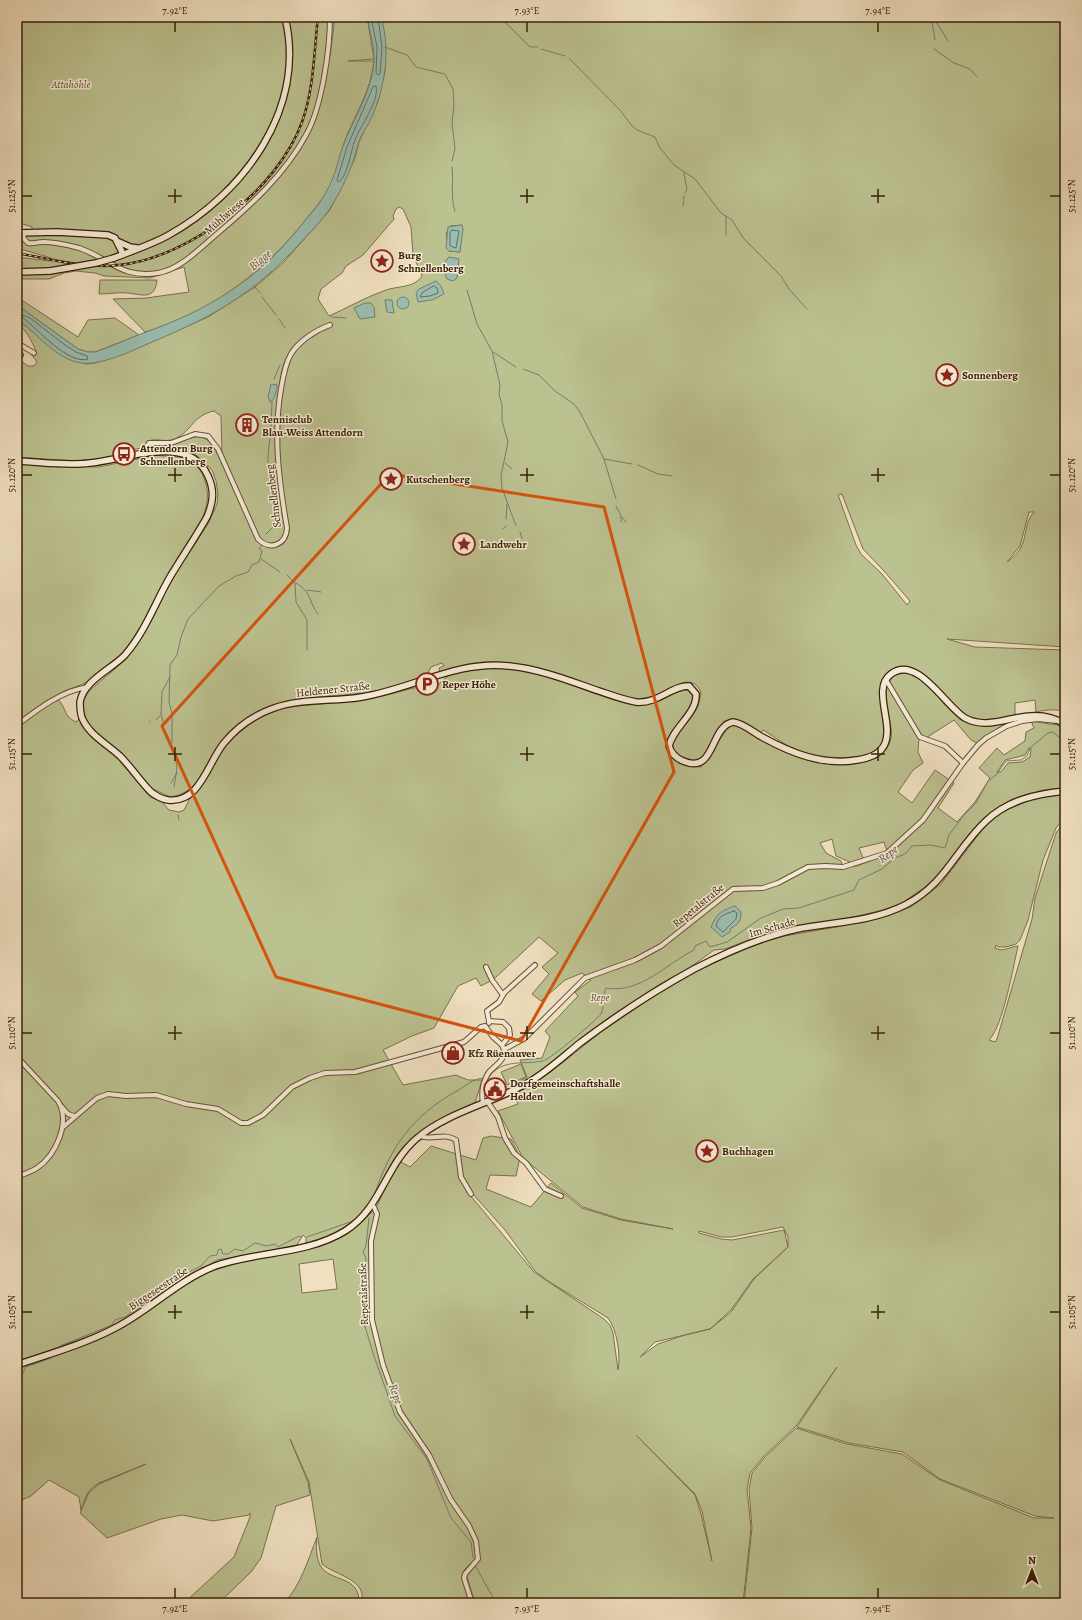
<svg xmlns="http://www.w3.org/2000/svg" width="1082" height="1620" viewBox="0 0 1082 1620" font-family="Alegreya,serif">
	<rect width="100%" height="100%" fill="#f0e0c0"/>
	<filter id="stains"><feTurbulence type="fractalNoise" baseFrequency=".005" numOctaves="4"/><feColorMatrix values="0 0 0 0 .2 0 0 0 0 .09 0 0 0 0 .02 0 0 0 .5 -.17"/></filter>
	<radialGradient id="worn" r=".72"><stop offset=".6" stop-color="#630" stop-opacity="0"/><stop offset="1" stop-color="#630" stop-opacity=".3"/></radialGradient>
	<g fill="#bcc190" stroke="#7a704c" fill-rule="evenodd">
		<path d="M17 17H76L72 21 78 17H367L374 59 348 61H374C371 89 358 110 347 135 340 152 338 170 330 187 321 202 310 214 299 228 259 276 206 314 145 332L113 299 146 298 189 292 184 267 150 278 104 276 95 273 76 271 64 273 49 279H17V257L50 261 51 258 17 248V236L32 235V227L17 222Z"/>
		<path d="M381 17H1065V647L947 639 975 647 1065 650V713C1057 708 1045 710 1036 712L1035 700 1015 703V715C1005 717 994 723 983 721 949 717 944 679 912 669 908 667 902 666 898 667 866 676 887 716 884 737 881 766 818 758 800 751 787 747 775 737 763 730L760 733 736 719 724 721C709 740 704 781 673 750 671 733 687 723 696 710 699 706 700 698 701 692 690 671 675 689 661 695 651 699 641 700 631 698 582 685 536 660 484 662 468 663 455 668 440 672L439 668 444 666 442 663 431 667 428 673C421 675 416 679 409 682 401 686 391 688 382 690 333 700 288 691 244 720 231 729 221 741 213 754 200 774 197 793 170 797L151 788 123 754 91 727 86 719 83 709 84 700 89 691 116 668 128 655 178 570 209 522 217 504 218 494 216 481 212 470 194 453 168 447V445C193 439 204 426 218 455L222 454 221 416 214 411C193 415 191 432 175 439 160 444 151 433 142 448L120 452 115 457 96 459 74 461 17 457V358L28 366H34L37 362 31 354 36 351C31 340 27 331 17 323V319L62 355 86 364 95 363 142 346 208 317 255 287 283 263 330 210 355 158 359 142 378 101 385 71ZM399 207 403 209 411 227 413 255 422 276C415 288 397 286 386 290 366 297 347 308 329 316L318 299 321 289 342 273 346 266 363 255 394 219 393 216 396 209ZM462 225 460 252 449 251 446 234 450 226ZM842 494 863 549 884 571 910 601 907 605 882 574 861 554 856 545 838 495ZM1029 512H1034C1020 528 1032 545 1007 562L1020 546Z"/>
		<path d="M100 280H157C155 300 143 295 128 293 119 292 108 294 99 294Z"/>
		<polygon points="17,297 78,337 88,320 115,318 139,335 95,352 88,352 78,349 17,305"/>
		<path d="M156 455C166 457 176 455 186 459 194 463 201 469 204 478 219 513 182 550 166 579 151 602 142 632 123 652 115 660 95 679 85 683 75 688 64 689 55 697 66 704 63 717 76 722L79 719 82 726 92 737 118 759 150 797 162 802 169 810 179 812 184 810 190 798 207 778 221 752 234 737 250 724 270 712 287 707 364 700 418 687 439 684C447 674 461 670 474 669 499 666 525 670 549 677 578 686 606 700 636 705 656 708 674 686 691 691L693 696V703L669 739C659 759 686 766 701 767L729 726 735 725C754 733 772 747 792 755 815 765 879 774 890 742 895 730 886 712 884 699 884 695 886 689 887 684L919 738 918 752 923 763 913 770 898 792 912 803 935 770 954 783 938 808 957 822 975 802 990 778 979 768 997 748 1004 755 1025 741 1026 732 1034 728 1031 721 1057 725 1065 729V788L1043 790 1012 799 988 815 974 829 958 852 934 881 902 903 883 910 858 916 789 928 759 936 725 949 714 950 688 969 660 984 608 1018 542 1071 528 1081 510 1089 509 1087 527 1077 520 1060 542 1058 550 1037 545 1031 578 996 575 992 591 980 582 973 565 980 541 1001 532 994 549 974 542 967 558 953 539 937 494 979 481 986 476 978 458 986 434 1028 412 1036 383 1050 403 1085 456 1075 468 1080H482L475 1103C450 1114 422 1126 403 1147 388 1164 382 1186 370 1205 356 1227 329 1236 306 1244V1238L303 1235 297 1245 291 1248 217 1260 205 1268 187 1276 115 1327 17 1362V464L99 467ZM1029 748 1031 749 1030 757 1022 762 1008 763 1001 772H997L1005 760 1025 755ZM832 839 836 856 854 864 864 860 859 848 884 842 888 854 857 866 843 867 841 861 826 853 820 843Z"/>
		<path d="M905 672C933 679 944 712 970 723 985 730 1008 719 1014 721L998 728 977 743 971 740 954 720 926 738 920 733 890 682V678L895 674Z"/>
		<path d="M1065 794V817L1056 828 1043 860 1028 920 1020 940 1016 944 1006 947H998L996 945 995 948C1004 953 1010 946 1018 946 1013 968 1003 1026 989 1040L995 1042 997 1039 1032 919 1035 898 1056 833 1065 821V1520L1059 1519 1065 1521V1603H744L752 1528 749 1489 752 1473 765 1457 796 1428 847 1444 902 1454 940 1480 1034 1518H1054L1035 1516 940 1479 903 1452 849 1443 797 1427 837 1367 796 1426 764 1456 750 1473 747 1489 751 1528 743 1603H475L465 1570 480 1557 479 1555 464 1570V1579L472 1603H361C369 1580 335 1575 322 1564L309 1482 290 1439 308 1482 310 1495 276 1506 261 1558 251 1572 219 1603H184L234 1557 250 1517V1513L249 1515 213 1521 182 1515 161 1519 107 1538 80 1513 89 1492 99 1484 146 1464 99 1483C86 1491 86 1497 81 1510L79 1497 49 1480 31 1496 17 1502V1368L113 1333 180 1286 202 1274 234 1264 306 1248 336 1239 362 1222 376 1208 397 1163 399 1161 410 1167 431 1146 476 1160 483 1138 491 1136 511 1139 520 1157 516 1176 490 1175 486 1189 531 1207 551 1183 582 1208 621 1220 673 1229 621 1219 583 1207 523 1158 498 1111 518 1104 513 1094 530 1086 552 1071 601 1032 673 983 727 956 749 946 784 936 866 922 911 907 941 884 985 826 998 814 1039 796ZM472 1193 505 1230 535 1271 548 1281 608 1318C617 1329 621 1356 618 1370L613 1333 610 1325 604 1319 534 1272 470 1195ZM783 1227 788 1237V1247L754 1279 731 1312 710 1329 685 1335 658 1344 640 1357 655 1342 710 1329 731 1310 753 1279 788 1247 784 1230 732 1240 721 1239 699 1233V1231L721 1237H732ZM333 1259 337 1289 302 1293 299 1264ZM636 1435 695 1494 702 1511 712 1561 701 1514 695 1495Z"/>
		<polygon points="521,1064 526,1077 507,1085 501,1072"/>
		<path d="M317 1537C316 1546 316 1557 320 1565 329 1583 360 1574 359 1603H284C301 1585 308 1560 317 1537Z"/>
	</g>
	<g fill="#9abdb0" stroke="#737e6c">
		<path d="M367 17H381C391 51 385 86 372 117 368 126 362 133 359 141 357 147 356 153 354 159 348 176 339 195 329 210 322 221 312 230 303 240 256 292 217 315 152 342 134 350 101 366 81 363 55 359 37 333 17 319V305L78 349 88 352H95C112 347 128 338 146 332 208 310 257 280 299 228 308 216 319 206 326 192 336 176 338 158 345 141 356 114 373 89 374 59 374 45 370 31 367 17Z"/>
		<polygon points="462,225 463,229 460,252 449,251 446,248 448,227"/>
		<path d="M449 257 459 259 457 278 453 281 447 279C444 272 443 261 449 257Z"/>
		<polygon points="436,281 441,286 444,294 432,300 418,302 416,293 419,289"/>
		<circle cx="403" cy="303" r="6"/>
		<polygon points="385,300 392,300 394,313 387,312"/>
		<polygon points="365,303 371,303 374,307 375,317 360,319 354,308"/>
		<path d="M271 384 277 385C277 390 275 400 270 402L268 397Z"/>
		<path d="M735 906 741 912C741 921 739 924 731 928L730 932 722 937 711 927C718 912 721 911 735 906Z"/>
	</g>
	<g fill="none" stroke-linecap="round" stroke-linejoin="round">
		<g stroke="#6a6e5c" stroke-width="1">
			<polyline points="371,17 377,47 376,73 378,75 380,74 382,47 378,17"/>
			<path d="M376 86C380 101 360 126 355 140 351 150 347 179 338 182L337 180 347 147 373 87Z"/>
			<polygon points="452,230 459,231 456,248 450,246 450,234"/>
			<polygon points="434,286 437,288 438,293 430,296 420,297 422,293"/>
			<path d="M23 315 30 318 65 345 76 352 87 356 88 359C68 365 38 329 23 318Z"/>
			<path d="M734 911 737 913 736 919 723 932 716 926C718 916 725 914 734 911Z"/>
		</g>
		<g stroke="#737e6c" stroke-width="1">
			<polyline points="929,17 932,21 935,40"/>
			<polyline points="504,21 530,47 538,47"/>
			<polyline points="932,21 937,23 948,41"/>
			<polyline points="385,47 407,55 416,67 445,74 453,89 454,105 452,123 455,149 452,161"/>
			<polyline points="541,49 565,56"/>
			<polyline points="934,49 954,63 970,69 977,77"/>
			<polyline points="330,57 335,17"/>
			<polyline points="569,58 620,110 632,126 637,130 655,137 660,148 674,165 695,179 721,213 732,220 744,239 781,276 789,289 807,309"/>
			<path d="M452 167C454 181 450 197 455 211"/>
			<polyline points="684,173 687,190 685,193"/>
			<polyline points="683,206 684,196"/>
			<polyline points="726,235 726,216"/>
			<polyline points="254,286 260,293"/>
			<polyline points="467,290 477,324 492,351 500,385 499,394 502,405 502,421 508,442 501,476 502,488 516,526"/>
			<polyline points="262,297 276,315"/>
			<polyline points="331,317 346,318"/>
			<polyline points="279,319 285,328"/>
			<polyline points="493,352 516,367"/>
			<polyline points="523,369 539,375 555,391 574,404 580,412 604,459 632,464"/>
			<polyline points="274,379 280,365"/>
			<polyline points="271,431 272,402"/>
			<polyline points="604,459 616,499"/>
			<polyline points="505,463 512,469"/>
			<polyline points="638,465 658,474 672,476"/>
			<polyline points="616,506 621,516 621,522"/>
			<polyline points="622,517 626,522"/>
			<polyline points="506,519 507,504"/>
			<polyline points="503,529 506,526"/>
			<polyline points="520,532 522,538"/>
			<path d="M266 534 278 522C279 510 275 500 272 489 267 472 267 455 270 439"/>
			<polyline points="261,559 280,572"/>
			<polyline points="287,575 295,583 296,602 307,620 307,650"/>
			<path d="M296 583C312 592 308 601 318 614"/>
			<polyline points="307,590 321,592"/>
			<polyline points="156,720 160,716"/>
			<polyline points="149,722 150,721"/>
			<polyline points="164,725 161,714 162,692 170,677"/>
			<polyline points="172,743 172,713 169,702 170,665 177,655 181,637 188,619 219,586 236,576 248,572 252,565 259,562 262,551 259,549 262,545"/>
			<polyline points="171,783 177,773"/>
			<polyline points="174,787 177,768 174,750"/>
			<polyline points="178,815 179,820"/>
			<path d="M489 1077C502 1058 524 1065 543 1061 549 1060 597 1020 601 1014 605 1006 602 997 606 988 640 994 666 964 694 950L695 946 706 941 710 947 727 942 761 918 783 909 799 908 854 890 859 880 882 869 895 858 905 854 912 846 931 845 945 848 949 835 964 815 976 803 988 781 997 774 1006 761 1021 760 1027 756 1030 748 1048 733 1053 732 1065 742"/>
			<path d="M374 1196C390 1147 412 1116 457 1091 467 1085 472 1079 484 1078"/>
			<polyline points="369,1218 366,1246 363,1252 366,1259 365,1274 367,1285 364,1323 373,1353 395,1416 427,1459 451,1518 471,1542 473,1558"/>
			<polyline points="307,1237 353,1221"/>
			<polyline points="60,1346 112,1325 115,1320 125,1317 183,1275 201,1266 210,1256 217,1255 218,1250 221,1249 223,1254 228,1254 235,1249 243,1251 255,1243 267,1246 275,1244 278,1247 299,1236 301,1237"/>
			<polyline points="17,1377 23,1373 26,1367 51,1358"/>
			<polyline points="475,1565 496,1603"/>
		</g>
		<g stroke="#675035" stroke-width="6">
			<g id="street">
				<path d="M23 232 24 239 28 243C33 244 38 242 43 242 54 242 68 245 79 248 109 258 121 279 158 273 181 269 200 248 218 233 251 205 285 174 306 135 322 107 330 49 330 17"/>
				<polyline points="17,343 34,353"/>
				<polyline points="17,352 21,355"/>
				<path d="M146 454V448L149 443H171L195 434 208 436 218 449 258 539C270 551 286 545 287 528 279 481 273 436 281 389 283 377 285 364 291 354 299 341 316 330 330 325"/>
				<polyline points="886,680 920,737 945,746 963,763"/>
				<path d="M17 725C38 709 61 691 88 687"/>
				<polyline points="486,967 492,980 503,995"/>
				<polyline points="489,1021 487,1011 499,1002 504,993 535,965"/>
				<polyline points="489,1023 489,1021 503,1022 509,1028 510,1035 502,1045"/>
				<polyline points="505,1049 525,1038 585,978 635,960 661,946 733,889 763,888 778,883 808,867 825,866 843,867 887,853 923,820 963,763 978,745 986,738 1007,726 1022,721 1038,719 1057,721"/>
				<path d="M17 1057 58 1101C71 1122 56 1155 37 1168 31 1172 23 1174 17 1177"/>
				<polyline points="487,1101 498,1117 505,1138 514,1153 526,1163 545,1189 561,1196"/>
				<polyline points="61,1106 68,1114 74,1116"/>
				<path d="M62 1128 97 1098 108 1094 126 1096 156 1095 186 1104 218 1109 241 1123H248L263 1115 292 1087 310 1078 325 1073 355 1072 464 1042 481 1027 485 1026 493 1037 502 1045 505 1052C503 1062 495 1065 489 1072 483 1081 481 1093 483 1103"/>
				<path d="M420 1136C432 1141 444 1132 456 1140L461 1177 471 1194"/>
				<polyline points="373,1205 377,1214 371,1241 372,1320 383,1365 400,1412 429,1455 451,1500 469,1526 476,1541 478,1559 465,1574 464,1578 472,1603"/>
			</g>
		</g>
		<g stroke="#392007" stroke-width="8">
			<g id="secondary">
				<polyline points="17,233 57,232 108,235 115,238 123,254"/>
				<polyline points="119,242 130,247 137,248"/>
				<path d="M114 258C132 251 150 245 167 236 244 194 307 108 285 17"/>
				<polyline points="17,272 50,271"/>
				<path d="M17 461C42 462 66 466 90 463 125 460 189 432 208 476 215 491 213 503 207 517 195 538 182 557 170 577 155 603 145 632 125 655 112 669 83 681 80 702 80 708 80 715 83 720 90 735 108 745 120 756 131 767 140 781 151 792 156 796 162 799 168 800 200 804 208 762 224 743 237 727 254 715 274 708 302 698 333 702 362 697 412 689 457 660 509 666 540 669 570 681 599 691 611 695 624 700 636 702 658 704 673 685 689 686L696 694C697 714 673 727 669 746 671 753 676 758 683 761 716 775 709 727 733 722 743 723 753 732 762 737 791 753 823 766 857 760 917 752 864 694 891 674 917 654 946 707 965 718 996 735 1026 701 1065 724"/>
				<path d="M17 1365C49 1354 85 1344 115 1328 150 1310 177 1281 215 1266 257 1251 306 1255 345 1231 381 1209 385 1166 416 1139 449 1111 494 1103 531 1081 549 1070 564 1056 580 1043 616 1016 654 991 694 969 727 952 761 937 797 929 833 922 872 922 905 905 946 884 955 850 986 821 1008 800 1036 794 1065 791"/>
			</g>
		</g>
		<use href="#street" stroke="#f5ebd6" stroke-width="4"/>
		<use href="#secondary" stroke="#f5ebd6" stroke-width="5.5"/>
		<g stroke="#392007" stroke-width="2.5">
			<path id="rail" d="M17 253C50 259 85 269 119 265 190 258 278 189 302 122 314 89 314 51 318 17"/>
		</g>
		<use href="#rail" stroke="#f5ebd6" stroke-width="1" stroke-dasharray="3" stroke-linecap="butt"/>
		<g stroke="#392007" stroke-width="8" stroke-linecap="butt">
			<polyline id="secondary-bridge" points="50,271 96,263 114,258"/>
		</g>
		<use href="#secondary-bridge" stroke="#f5ebd6" stroke-width="5.5"/>
	</g>
	<path fill="none" stroke="#d6530c" stroke-width="3" stroke-linejoin="round" d="M390 474 604 507 674 772 521 1041 276 977 162 726Z"/>
	<path fill="none" stroke="#392007" stroke-width="1.5" d="M175 22V32M527 22V32M878 22V32M175 189V203M527 189V203M878 189V203M22 196H32M168 196H182M520 196H534M871 196H885M1050 196H1060M175 468V482M527 468V482M878 468V482M22 475H32M168 475H182M520 475H534M871 475H885M1050 475H1060M175 747V761M527 747V761M878 747V761M22 754H32M168 754H182M520 754H534M871 754H885M1050 754H1060M175 1026V1040M527 1026V1040M878 1026V1040M22 1033H32M168 1033H182M520 1033H534M871 1033H885M1050 1033H1060M175 1305V1319M527 1305V1319M878 1305V1319M22 1312H32M168 1312H182M520 1312H534M871 1312H885M1050 1312H1060M175 1588V1598M527 1588V1598M878 1588V1598"/>
	<defs>
		<g id="sight-ring" transform="scale(1.15)"><circle r="9.5" fill="#f5ebd6" stroke="#8f2418" stroke-width="1.5"/><path d="M0-6L1.8-2.2L6-1.7L2.9 1.2L3.7 5.4L0 3.3L-3.7 5.4L-2.9 1.2L-6-1.7L-1.8-2.2Z" fill="#8f2418"/></g>
		<g id="building-ring" transform="scale(1.15)"><circle r="9.5" fill="#f5ebd6" stroke="#8f2418" stroke-width="1.5"/><path d="M-4-6H4V6H1V3H-1V6H-4ZM-2.5-4.3h1.7v1.8h-1.7ZM.8-4.3h1.7v1.8H.8ZM-2.5-1h1.7V.8h-1.7ZM.8-1h1.7V.8H.8Z" fill="#8f2418"/></g>
		<g id="bus-ring" transform="scale(1.15)"><circle r="9.5" fill="#f5ebd6" stroke="#8f2418" stroke-width="1.5"/><path d="M-5-6H5V4H4V6H2V4H-2V6H-4V4H-5ZM-3.5-4V0h7V-4ZM-3.5 1.2v1.5H-2V1.2ZM2 1.2v1.5H3.5V1.2Z" fill="#8f2418"/></g>
		<g id="parking-ring" transform="scale(1.15)"><circle r="9.5" fill="#f5ebd6" stroke="#8f2418" stroke-width="1.5"/><path d="M-3.5-5.5H1a3.5 3.5 0 0 1 0 7H-1V5.5H-3.5ZM-1-3.4V-.6H.8a1.4 1.4 0 0 0 0-2.8Z" fill="#8f2418"/></g>
		<g id="shop-ring" transform="scale(1.15)"><circle r="9.5" fill="#f5ebd6" stroke="#8f2418" stroke-width="1.5"/><path d="M-5-2.5h2.3a2.7 3.5 0 0 1 5.4 0H5L5.5 6h-11ZM-1.5-2.5h3a1.5 2.3 0 0 0-3 0Z" fill="#8f2418"/></g>
		<g id="civic-ring" transform="scale(1.15)"><circle r="9.5" fill="#f5ebd6" stroke="#8f2418" stroke-width="1.5"/><path d="M-.6-6.5H3V-4.5H.6V-3L4-1V1h2V6H-6V1h2V-1L-.6-3ZM-1.2 2.5V6h2.4V2.5Z" fill="#8f2418"/></g>
	</defs>
	<g fill-rule="evenodd">
		<use href="#sight-ring" x="382" y="261"/>
		<use href="#sight-ring" x="947" y="375"/>
		<use href="#building-ring" x="247" y="425"/>
		<use href="#bus-ring" x="124" y="454"/>
		<use href="#sight-ring" x="391" y="479"/>
		<use href="#sight-ring" x="464" y="544"/>
		<use href="#parking-ring" x="427" y="684"/>
		<use href="#shop-ring" x="453" y="1053"/>
		<use href="#civic-ring" x="495" y="1089"/>
		<use href="#sight-ring" x="707" y="1151"/>
	</g>
	<g text-anchor="middle" stroke-width="3" stroke-linejoin="round" paint-order="stroke">
		<g font-size="11" font-style="italic" fill="#605030" stroke="#f5ebd6">
			<text x="71" y="88">Attahöhle</text>
			<text x="600" y="1001">Repe</text>
		</g>
		<g font-size="11" fill="#392007" stroke="#f5ebd6">
			<text transform="translate(224 216) rotate(-41)" y="4">Mühlwiese</text>
			<text transform="translate(273 496) rotate(-97)" y="4">Schnellenberg</text>
			<text transform="translate(333 689) rotate(-6)" y="4">Heldener Straße</text>
			<text transform="translate(698 905) rotate(-39)" y="4">Repetalstraße</text>
			<text transform="translate(772 927) rotate(-16)" y="4">Im Schade</text>
			<text transform="translate(158 1288) rotate(-34)" y="4">Biggeseestraße</text>
			<text transform="translate(363 1294) rotate(-92)" y="4">Repetalstraße</text>
		</g>
		<g font-size="11" font-weight="bold" fill="#392007" stroke="#f5ebd6" text-anchor="start">
			<text x="398" y="259">Burg<tspan x="398" dy="13">Schnellenberg</tspan></text>
			<text x="962" y="379">Sonnenberg</text>
			<text x="262" y="423">Tennisclub<tspan x="262" dy="13">Blau-Weiss Attendorn</tspan></text>
			<text x="140" y="452">Attendorn Burg<tspan x="140" dy="13">Schnellenberg</tspan></text>
			<text x="406" y="483">Kutschenberg</text>
			<text x="480" y="548">Landwehr</text>
			<text x="442" y="688">Reper Höhe</text>
			<text x="468" y="1057">Kfz Rüenauver</text>
			<text x="510" y="1087">Dorfgemeinschaftshalle<tspan x="510" dy="13">Helden</tspan></text>
			<text x="722" y="1155">Buchhagen</text>
		</g>
		<g font-size="12" font-style="italic" fill="#564f3a" stroke="#f5ebd6">
			<text transform="translate(260 260) rotate(-40)" y="4">Bigge</text>
			<text transform="translate(888 854) rotate(-37)" y="4">Repe</text>
			<text transform="translate(396 1394) rotate(70)" y="4">Repe</text>
		</g>
	</g>
	<rect width="1082" height="1620" fill="none" stroke="#f0e0c0" stroke-width="44"/>
	<g transform="translate(1032 1570)" stroke="#f5ebd6" stroke-width="3" paint-order="stroke">
	<path d="M0-3L7 15L0 10L-7 15Z" fill="#392007"/>
	<text y="-6" font-size="11" font-weight="bold" text-anchor="middle" fill="#392007">N</text>
	</g>
	<rect x="22" y="22" width="1038" height="1576" fill="none" stroke="#392007" stroke-width="1.5"/>
	<g font-size="10" text-anchor="middle" fill="#392007">
		<text x="175" y="14">7.92°E</text>
		<text x="527" y="14">7.93°E</text>
		<text x="878" y="14">7.94°E</text>
		<text transform="translate(11 196) rotate(-90)" y="4">51.125°N</text>
		<text transform="translate(1071 196) rotate(-90)" y="4">51.125°N</text>
		<text transform="translate(11 475) rotate(-90)" y="4">51.120°N</text>
		<text transform="translate(1071 475) rotate(-90)" y="4">51.120°N</text>
		<text transform="translate(11 754) rotate(-90)" y="4">51.115°N</text>
		<text transform="translate(1071 754) rotate(-90)" y="4">51.115°N</text>
		<text transform="translate(11 1033) rotate(-90)" y="4">51.110°N</text>
		<text transform="translate(1071 1033) rotate(-90)" y="4">51.110°N</text>
		<text transform="translate(11 1312) rotate(-90)" y="4">51.105°N</text>
		<text transform="translate(1071 1312) rotate(-90)" y="4">51.105°N</text>
		<text x="175" y="1612">7.92°E</text>
		<text x="527" y="1612">7.93°E</text>
		<text x="878" y="1612">7.94°E</text>
	</g>
	<rect width="100%" height="100%" filter="url(#stains)"/>
	<rect width="100%" height="100%" fill="url(#worn)"/>
</svg>
